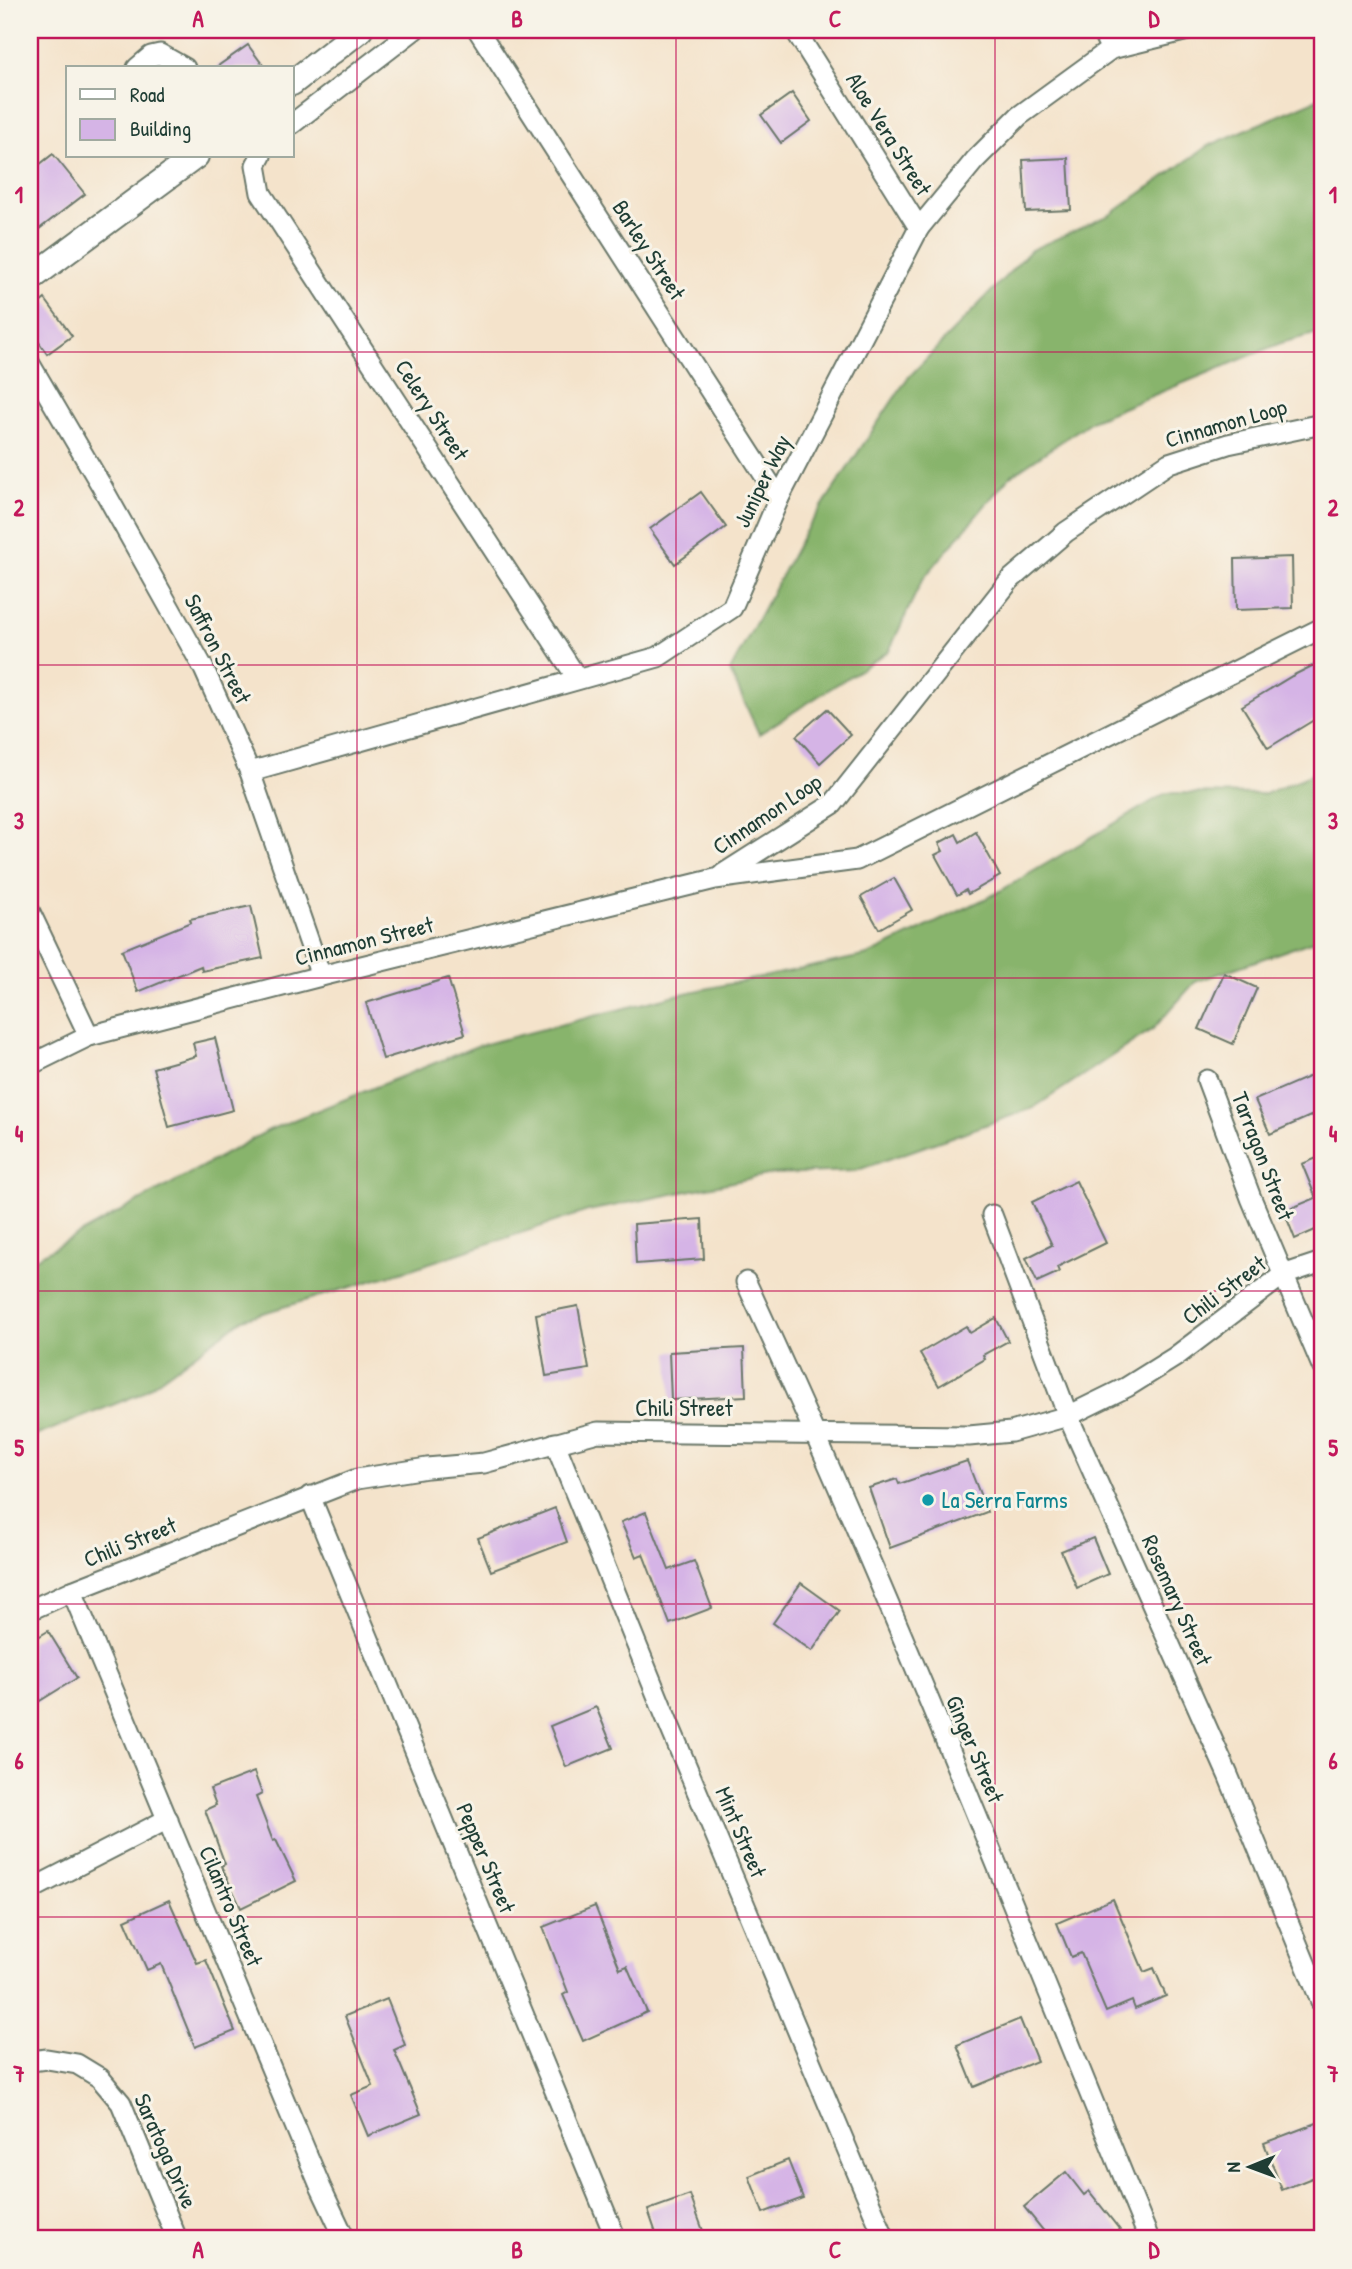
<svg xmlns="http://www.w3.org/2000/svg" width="1352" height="2269" viewBox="0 0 1352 2269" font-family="'Patrick Hand',sans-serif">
	<rect width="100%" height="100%" fill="#f7f3e8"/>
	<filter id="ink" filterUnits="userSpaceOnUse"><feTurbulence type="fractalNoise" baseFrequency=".0143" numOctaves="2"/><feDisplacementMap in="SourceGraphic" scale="14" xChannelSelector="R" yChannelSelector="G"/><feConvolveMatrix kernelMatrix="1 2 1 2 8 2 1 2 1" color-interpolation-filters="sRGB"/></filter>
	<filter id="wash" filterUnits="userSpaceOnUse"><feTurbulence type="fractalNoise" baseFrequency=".00686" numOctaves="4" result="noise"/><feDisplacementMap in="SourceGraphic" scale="28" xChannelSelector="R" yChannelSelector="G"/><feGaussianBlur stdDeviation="1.57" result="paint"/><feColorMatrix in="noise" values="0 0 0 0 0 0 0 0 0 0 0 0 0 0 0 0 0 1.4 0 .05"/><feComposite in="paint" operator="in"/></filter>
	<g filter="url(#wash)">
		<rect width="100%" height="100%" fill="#f4e3cb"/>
		<g fill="#88b46c" stroke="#547850" stroke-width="2">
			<polygon points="1322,97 1322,332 1281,343 1093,420 1009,477 922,580 889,651 759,734 730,671 803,535 907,379 1031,250 1110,215 1208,146"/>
			<polygon points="1322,770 1322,938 1195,982 1154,1028 1033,1108 855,1171 772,1174 588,1211 411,1269 243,1319 140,1394 30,1438 30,1261 269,1130 477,1046 676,995 868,955 995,894 1166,793 1265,794"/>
		</g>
		<g id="blocks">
			<g fill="#d5b4e6">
				<polygon points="248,45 265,68 215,68"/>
				<polygon points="792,93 811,121 781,143 761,115"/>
				<polygon points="53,154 85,194 30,236 30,172"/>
				<polygon points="1068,158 1071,210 1026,212 1023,160"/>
				<polygon points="45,299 72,336 47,354 30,329 30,311"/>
				<polygon points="701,492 726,527 675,564 650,529"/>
				<polygon points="1292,557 1293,608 1236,610 1235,559"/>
				<polygon points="1322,661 1322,715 1268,748 1242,706 1292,676"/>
				<polygon points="827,709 851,735 820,763 796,736"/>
				<polygon points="976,832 1000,876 968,894 966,890 957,895 935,855 943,851 939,843 956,834 960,842"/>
				<polygon points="894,878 912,910 879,929 861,897"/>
				<polygon points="251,906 263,958 202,971 201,966 138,992 122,950 191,922 190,919"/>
				<polygon points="1224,973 1257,988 1233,1044 1199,1029"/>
				<polygon points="448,978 465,1034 383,1059 366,1003"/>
				<polygon points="215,1038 233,1110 169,1127 153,1068 196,1056 193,1043"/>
				<polygon points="1322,1071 1322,1111 1270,1134 1255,1100"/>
				<polygon points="1322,1156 1322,1227 1295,1239 1284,1211 1316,1198 1302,1164"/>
				<polygon points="1076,1181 1106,1243 1057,1267 1059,1272 1037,1282 1026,1258 1052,1245 1032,1202"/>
				<polygon points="702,1219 704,1259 636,1264 634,1224"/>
				<polygon points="578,1306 589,1369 546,1376 536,1314"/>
				<polygon points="996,1318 1008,1341 983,1355 985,1359 939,1386 920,1353 966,1326 970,1333"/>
				<polygon points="744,1348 746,1396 671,1400 669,1352"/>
				<polygon points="967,1461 987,1512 890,1548 869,1488 897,1479 899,1484"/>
				<polygon points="555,1508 567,1542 491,1571 478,1538"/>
				<polygon points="646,1512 669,1570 694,1561 712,1608 670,1624 643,1554 636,1557 621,1522"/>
				<polygon points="1093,1538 1108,1574 1077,1588 1061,1551"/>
				<polygon points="801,1583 840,1611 812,1651 773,1623"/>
				<polygon points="48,1631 77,1678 30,1707 30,1642"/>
				<polygon points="596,1707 613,1748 566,1767 550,1726"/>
				<polygon points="254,1772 262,1794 256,1797 273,1841 276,1840 296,1881 241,1908 221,1866 225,1864 205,1810 216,1805 210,1789"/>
				<polygon points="1113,1899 1144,1972 1154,1968 1166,1996 1135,2009 1132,2001 1106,2012 1081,1953 1071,1957 1057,1923"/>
				<polygon points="169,1900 197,1963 206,1960 235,2031 195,2047 161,1964 147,1970 125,1920"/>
				<polygon points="595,1906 620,1969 627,1966 647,2012 583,2041 563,1995 568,1992 543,1927"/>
				<polygon points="387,1999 405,2045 394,2050 421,2114 368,2136 351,2095 373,2086 345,2016"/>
				<polygon points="1020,2019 1037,2061 974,2087 957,2045"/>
				<polygon points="1322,2121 1322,2174 1282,2190 1264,2143"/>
				<polygon points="788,2160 803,2198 763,2213 749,2176"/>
				<polygon points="1066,2172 1084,2195 1089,2191 1127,2239 1050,2239 1024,2207"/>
				<polygon points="690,2195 706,2239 658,2239 648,2210"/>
			</g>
		</g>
	</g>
	<g filter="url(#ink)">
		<use href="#blocks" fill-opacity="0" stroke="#6a7769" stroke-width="2"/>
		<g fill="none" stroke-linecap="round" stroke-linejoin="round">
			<g stroke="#6a7769" stroke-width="23">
				<g id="minor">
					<polyline points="478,30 779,498"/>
					<polyline points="795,30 919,228"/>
					<polyline points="1101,30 1111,49"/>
					<polyline points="137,68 151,56 160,54 185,68"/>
					<polyline points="292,124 414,30"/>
					<polyline points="261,156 256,165 261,193 577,678"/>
					<polyline points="30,364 101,485 204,669 250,772 321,976"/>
					<polyline points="250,772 658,657 732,608 779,498 919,228 975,160 1019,116 1111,49 1188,30"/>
					<polyline points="723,874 833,804 1010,580 1066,532 1169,463 1228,444 1322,424"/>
					<polyline points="30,912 89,1036"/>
					<polyline points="30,1065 89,1036 321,976 715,879 857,860 1322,628"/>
					<polyline points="1207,1080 1251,1198 1322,1366"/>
					<polyline points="992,1215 1068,1416 1228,1775 1322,2004"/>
					<path d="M746 1282C892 1596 1018 1919 1149 2239"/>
					<polyline points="555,1443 665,1715 885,2239"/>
					<polyline points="310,1496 616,2239"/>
					<polyline points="72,1591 321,2188 345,2239"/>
					<polyline points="30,1610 72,1591 357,1479 427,1468 484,1463 598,1432 969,1436 1011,1432 1068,1416 1127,1387 1175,1357 1283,1275 1322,1262"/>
					<polyline points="30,1890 168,1819"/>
					<polyline points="30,2061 47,2059 77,2064 100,2078 121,2103 177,2239"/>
				</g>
			</g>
			<g stroke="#6a7769" stroke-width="28">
				<g id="tertiary">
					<polyline points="292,83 360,30"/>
					<polyline points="30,279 196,156"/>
				</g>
			</g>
			<use href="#minor" stroke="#fff" stroke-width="19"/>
			<use href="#tertiary" stroke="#fff" stroke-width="24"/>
		</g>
	</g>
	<path fill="none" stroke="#c2185b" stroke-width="2" stroke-opacity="0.55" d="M357 30V2239M676 30V2239M995 30V2239M30 352H1322M30 665H1322M30 978H1322M30 1291H1322M30 1604H1322M30 1917H1322"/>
	<circle fill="#0f9aa8" stroke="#f7f3e8" stroke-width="2.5" cx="928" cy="1500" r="7"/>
	<g text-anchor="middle" stroke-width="6" stroke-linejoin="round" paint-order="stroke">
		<g font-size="23" fill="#1f3d34" stroke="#f7f3e8">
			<text transform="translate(889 134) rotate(58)" y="8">Aloe Vera Street</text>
			<text transform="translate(649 250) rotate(57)" y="8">Barley Street</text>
			<text transform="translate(432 410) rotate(57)" y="8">Celery Street</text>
			<text transform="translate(1226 423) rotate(-16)" y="8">Cinnamon Loop</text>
			<text transform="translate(762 481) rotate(-64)" y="8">Juniper Way</text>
			<text transform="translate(218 649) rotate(63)" y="8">Saffron Street</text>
			<text transform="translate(767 814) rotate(-34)" y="8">Cinnamon Loop</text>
			<text transform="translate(364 941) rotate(-14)" y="8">Cinnamon Street</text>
			<text transform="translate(1263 1156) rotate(69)" y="8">Tarragon Street</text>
			<text transform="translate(1224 1290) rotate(-37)" y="8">Chili Street</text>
			<text x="684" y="1416">Chili Street</text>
			<text transform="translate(130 1542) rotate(-22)" y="8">Chili Street</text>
			<text transform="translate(1177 1600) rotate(66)" y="8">Rosemary Street</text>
			<text transform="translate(975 1749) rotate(67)" y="8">Ginger Street</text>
			<text transform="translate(741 1832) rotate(67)" y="8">Mint Street</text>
			<text transform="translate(486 1858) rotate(67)" y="8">Pepper Street</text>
			<text transform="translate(231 1906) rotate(67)" y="8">Cilantro Street</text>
			<text transform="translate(166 2151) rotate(66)" y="8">Saratoga Drive</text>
		</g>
		<g font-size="23" fill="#0d838f" stroke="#f7f3e8" text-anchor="start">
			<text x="942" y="1508">La Serra Farms</text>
		</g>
	</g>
	<rect width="1352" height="2269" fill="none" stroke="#f7f3e8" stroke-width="77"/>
	<rect x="66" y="66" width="228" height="91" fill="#f7f3e8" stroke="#a1aaa0" stroke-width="2"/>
	<rect x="80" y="89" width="35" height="10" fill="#ffffff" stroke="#a1aaa0" stroke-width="2"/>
	<text x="130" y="102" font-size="21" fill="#1f3d34">Road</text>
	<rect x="80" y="119" width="35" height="21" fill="#d5b4e6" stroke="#a1aaa0" stroke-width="2"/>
	<text x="130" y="136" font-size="21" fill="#1f3d34">Building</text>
	<g transform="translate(1250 2167) rotate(269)" stroke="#f7f3e8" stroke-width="5" paint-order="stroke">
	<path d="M0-5L12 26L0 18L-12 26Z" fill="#1f3d34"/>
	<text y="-10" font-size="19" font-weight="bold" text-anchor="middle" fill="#1f3d34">N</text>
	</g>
	<rect x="38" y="38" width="1276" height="2192" fill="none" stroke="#c2185b" stroke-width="2.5"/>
	<g font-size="23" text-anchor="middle" font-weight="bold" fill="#c2185b">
		<text x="198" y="27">A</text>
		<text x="517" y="27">B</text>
		<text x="835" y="27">C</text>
		<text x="1154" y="27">D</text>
		<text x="19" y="203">1</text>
		<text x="1333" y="203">1</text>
		<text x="19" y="516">2</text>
		<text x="1333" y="516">2</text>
		<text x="19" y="829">3</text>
		<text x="1333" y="829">3</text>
		<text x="19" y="1142">4</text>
		<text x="1333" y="1142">4</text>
		<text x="19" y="1456">5</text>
		<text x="1333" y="1456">5</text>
		<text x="19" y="1769">6</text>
		<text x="1333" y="1769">6</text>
		<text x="19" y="2082">7</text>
		<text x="1333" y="2082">7</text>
		<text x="198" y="2258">A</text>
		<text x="517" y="2258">B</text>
		<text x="835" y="2258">C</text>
		<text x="1154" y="2258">D</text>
	</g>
</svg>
